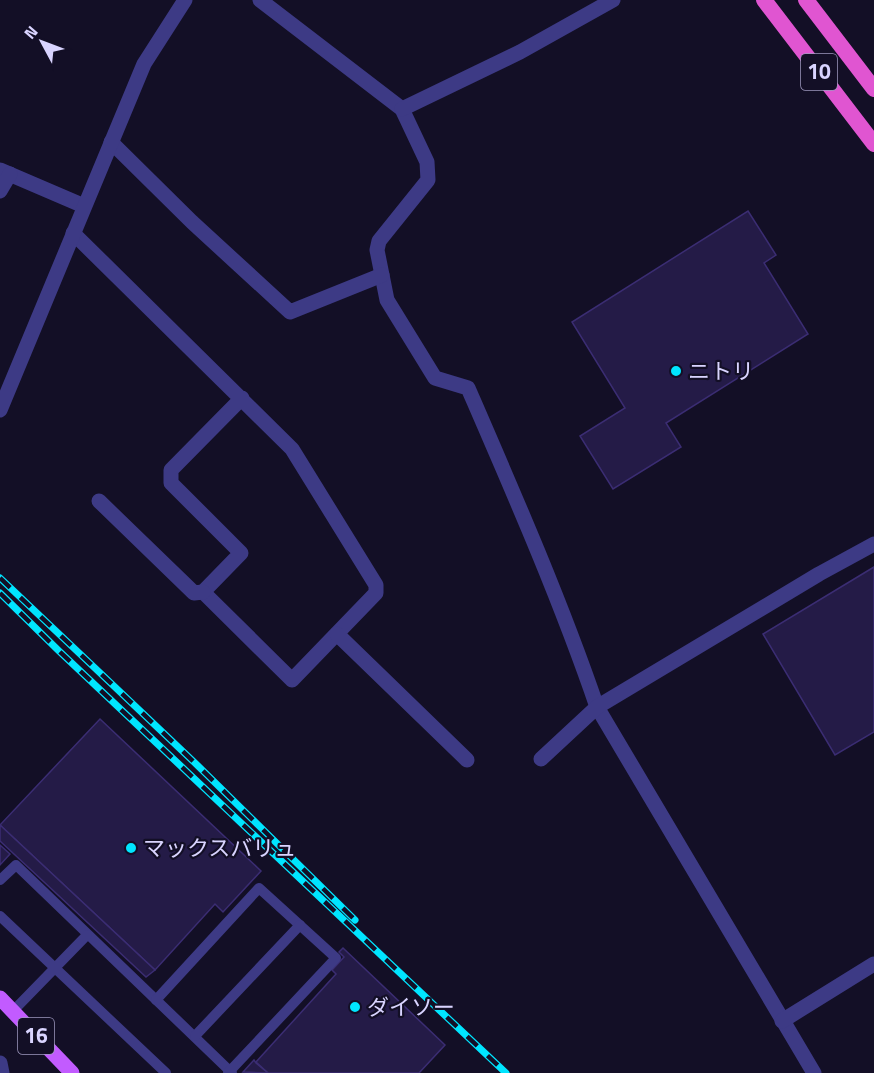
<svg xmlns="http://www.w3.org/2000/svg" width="874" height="1073" viewBox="0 0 874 1073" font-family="'Titillium Web','Noto Sans JP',sans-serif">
	<rect width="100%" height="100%" fill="#130f26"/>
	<g fill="#241b47" stroke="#3b2d73" stroke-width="1.5">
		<polygon points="748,211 776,255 764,263 808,334 666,423 681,447 613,489 580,436 625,408 572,322"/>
		<polygon points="874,567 874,732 835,755 763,634"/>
		<polygon points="100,719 261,871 223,912 215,904 155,970 0,825"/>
		<polygon points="0,825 155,970 146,977 0,841"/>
		<polygon points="0,845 10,854 0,865"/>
		<polygon points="343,948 445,1045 419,1073 268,1073 256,1062 336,974 332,970 344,957 339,952"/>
		<polygon points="254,1060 256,1063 268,1073 243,1072"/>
	</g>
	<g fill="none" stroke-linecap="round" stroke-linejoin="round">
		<g stroke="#3d3a85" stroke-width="10">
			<polyline points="0,880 16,865 232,1073"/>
			<polyline points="0,916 166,1073"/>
			<polyline points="156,1000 259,888 336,958 228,1073"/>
			<polyline points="13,1011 87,935"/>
			<polyline points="195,1036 300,925"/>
		</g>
		<g stroke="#3d3a85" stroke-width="15">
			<path d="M260 0 402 109 427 162 428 180 379 241 377 250 387 300 435 378 468 388C514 494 560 599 597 707L814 1073"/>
			<polyline points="402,109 520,52 613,0"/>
			<polyline points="111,142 192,222 290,312 382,275"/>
			<polyline points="0,170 84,206"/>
			<polyline points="0,191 10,174"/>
			<polyline points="73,233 292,449 376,585 376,593 292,680 203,592 241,553 171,483 171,470 242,398"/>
			<polyline points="0,410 144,64 185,0"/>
			<polyline points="99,501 194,593 203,592"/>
			<polyline points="337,634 467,760"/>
			<polyline points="541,759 597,707 819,574 874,544"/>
			<polyline points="782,1021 874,964"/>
			<polyline points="0,1063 2,1073"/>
		</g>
		<polyline stroke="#c25bff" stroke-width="15" points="0,998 72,1073"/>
		<g stroke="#e055d1" stroke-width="16">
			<polyline points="764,0 874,144"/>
			<polyline points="806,0 874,89"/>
		</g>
		<g stroke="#00e5ff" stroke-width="7">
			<g id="rail">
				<polyline points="0,578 194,762 355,920"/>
				<polyline points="0,593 59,651 506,1073"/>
			</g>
		</g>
		<use href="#rail" stroke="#130f26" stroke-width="4.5" stroke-dasharray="14" stroke-linecap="butt"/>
	</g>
	<g fill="#00e5ff" stroke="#130f26" stroke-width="2">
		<circle cx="676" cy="371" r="6"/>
		<circle cx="131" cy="848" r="6"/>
		<circle cx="355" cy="1007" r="6"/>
	</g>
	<g text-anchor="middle" stroke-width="4.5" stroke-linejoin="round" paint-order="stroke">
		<g fill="#130f26" stroke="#9e99be" stroke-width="1.5">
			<rect x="801" y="54" width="36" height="36" rx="4.5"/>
			<rect x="18" y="1018" width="36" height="36" rx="4.5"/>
		</g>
		<g font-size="21" font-weight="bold" fill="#d9d4ff">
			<text x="819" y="79">10</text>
			<text x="36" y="1043">16</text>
		</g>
		<g font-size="22" fill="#d9d4ff" stroke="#130f26" text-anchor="start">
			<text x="688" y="379">ニトリ</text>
			<text x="143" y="856">マックスバリュ</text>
			<text x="367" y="1015">ダイソー</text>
		</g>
	</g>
	<g transform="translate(42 42) rotate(311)" stroke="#130f26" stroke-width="4.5" paint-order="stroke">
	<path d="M0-4.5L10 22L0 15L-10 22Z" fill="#d9d4ff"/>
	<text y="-9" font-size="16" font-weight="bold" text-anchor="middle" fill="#d9d4ff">N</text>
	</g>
</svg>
